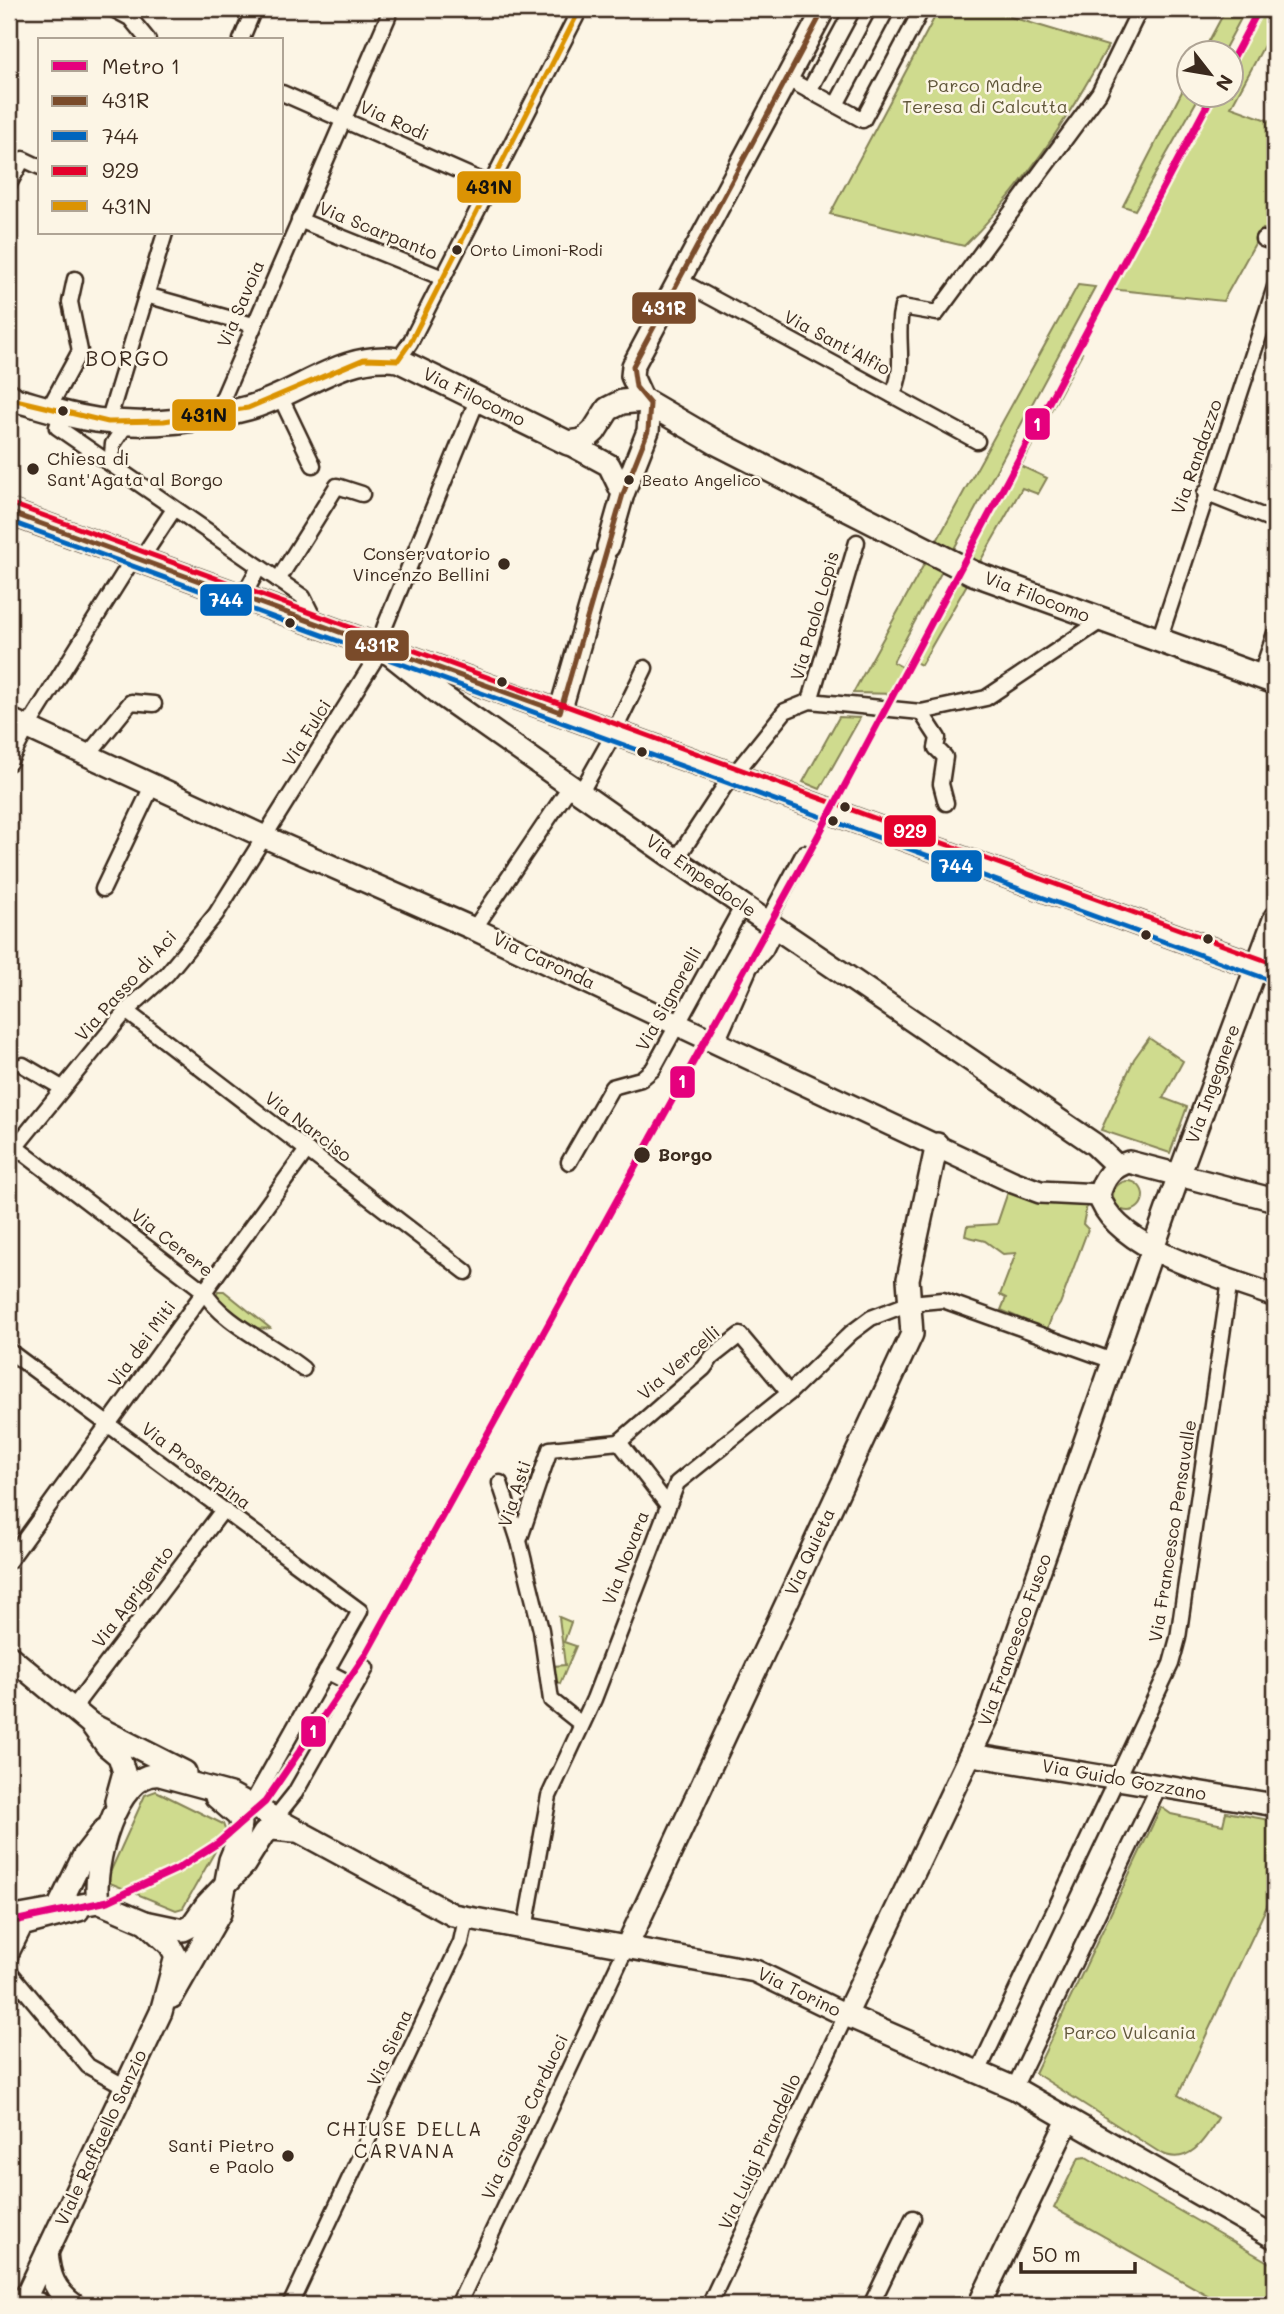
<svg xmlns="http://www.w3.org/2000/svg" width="1284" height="2314" viewBox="0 0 1284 2314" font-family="Mali,sans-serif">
	<rect width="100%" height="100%" fill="#fcf5e5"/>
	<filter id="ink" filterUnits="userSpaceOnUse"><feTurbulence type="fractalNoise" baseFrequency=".0143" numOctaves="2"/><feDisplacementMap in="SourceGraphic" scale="14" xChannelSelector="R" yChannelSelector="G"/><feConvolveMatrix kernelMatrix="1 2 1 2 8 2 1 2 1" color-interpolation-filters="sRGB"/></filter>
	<g filter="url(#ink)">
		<g fill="#cfdb8e" stroke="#858256" stroke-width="2">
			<path d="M939 9H984L1108 46C1067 120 1024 187 964 246L830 214Z"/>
			<polygon points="1226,9 1246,9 1223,52 1203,52"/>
			<polygon points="1258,9 1275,9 1275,25 1231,107 1275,123 1275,232 1263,229 1223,301 1109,289 1215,95 1232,94 1232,64"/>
			<polygon points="1189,78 1190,94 1200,95 1135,210 1123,206"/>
			<polygon points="1078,285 1095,287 893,662 902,667 1077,351 1082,353 1021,466 1047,478 1038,494 1022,488 921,665 915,662 897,694 853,693"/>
			<polygon points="839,717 860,718 820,789 803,782"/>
			<polygon points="1149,1038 1183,1061 1163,1098 1187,1107 1170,1153 1101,1130 1134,1059"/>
			<circle cx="1128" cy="1196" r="15"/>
			<polygon points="1009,1189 1031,1201 1087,1205 1083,1224 1088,1229 1060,1304 1052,1316 1047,1330 1001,1310 1006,1298 1000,1295 1016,1253 1003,1254 985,1241 965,1236 967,1226 997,1224"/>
			<path d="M218 1291H224L270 1328C246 1332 229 1313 215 1296Z"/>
			<polygon points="559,1617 571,1622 564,1642 576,1646 560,1684 556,1681 553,1666 565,1665"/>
			<polygon points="156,1791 223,1824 226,1832 183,1908 176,1910 110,1883 108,1877 145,1795"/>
			<path d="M1161 1807 1171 1814 1223 1825 1226 1812 1275 1821V1889L1178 2095 1218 2118C1205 2140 1188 2168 1159 2152L1035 2073Z"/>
			<polygon points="1086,2157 1275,2266 1275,2305 1225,2305 1054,2208 1076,2163 1079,2158"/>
		</g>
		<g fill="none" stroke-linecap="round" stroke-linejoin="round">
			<g stroke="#3b2a1e" stroke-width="19">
				<g id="street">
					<polyline points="113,9 130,18 148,40"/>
					<polyline points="241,40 254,9"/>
					<polyline points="786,78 863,120 922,9"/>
					<polyline points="809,91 853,9"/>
					<polyline points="282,93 491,185"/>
					<polyline points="836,105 887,9"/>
					<polyline points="9,184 23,159 40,167"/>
					<polyline points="299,220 443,278"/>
					<polyline points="1263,239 1275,243"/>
					<polyline points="679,280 977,441"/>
					<polyline points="146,295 253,325"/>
					<polyline points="398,360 410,343 580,9"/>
					<path d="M892 395C908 367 894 336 902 307L937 313 1099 93 1140 9"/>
					<polyline points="280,396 313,465"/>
					<polyline points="49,408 80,351 70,302 75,279"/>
					<polyline points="62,412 57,427 303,597 317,625"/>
					<polyline points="216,414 388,17"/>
					<polyline points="108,422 165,233"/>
					<polyline points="111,464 113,444 127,423"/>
					<polyline points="1205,493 1275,521"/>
					<polyline points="141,559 174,509"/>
					<polyline points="278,580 337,486 362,494"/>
					<polyline points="243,597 259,567"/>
					<polyline points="1159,640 1275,287"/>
					<polyline points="1260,677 1275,633"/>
					<polyline points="810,701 857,542"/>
					<polyline points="921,712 938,738 936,748 945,757 941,784 946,803"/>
					<polyline points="87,756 131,702 154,704"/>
					<polyline points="9,763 27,728 134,557"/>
					<polyline points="581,792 608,744 645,668"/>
					<polyline points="676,860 724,787 785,711 810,701 921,712 986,698 1101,621"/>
					<polyline points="103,889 152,786"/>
					<polyline points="767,922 804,853"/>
					<polyline points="474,929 571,785"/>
					<polyline points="126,1011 466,1272"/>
					<polyline points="717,1042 750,967 765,950 776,928"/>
					<polyline points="23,1065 62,1088"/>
					<path d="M9 1142 204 1291C220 1322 274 1345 303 1369"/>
					<path d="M9 1155 126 1011 167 974 216 914 374 661C381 648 380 639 385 626L478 398"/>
					<polyline points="569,1162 612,1087 641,1079 653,1069 743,905"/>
					<polyline points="9,1351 360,1611 251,1805"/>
					<polyline points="619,1442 704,1368 712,1357 740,1335 789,1393"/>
					<polyline points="500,1483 519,1541"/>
					<polyline points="9,1561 307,1150"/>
					<polyline points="326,1671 355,1686"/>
					<polyline points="73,1708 223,1510"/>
					<polyline points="580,1723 551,1700 541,1630 519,1541 550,1449 619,1442 667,1504"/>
					<polyline points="275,1818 295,1793 366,1668"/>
					<polyline points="525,1929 549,1796 594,1699 677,1483 789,1393 851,1333 871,1318 910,1303 943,1300 1113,1361"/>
					<polyline points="9,1958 24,1928 81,1913"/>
					<polyline points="9,1971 88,2066 124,2086"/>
					<polyline points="978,2072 1171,1664 1178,1638 1230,1280"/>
					<polyline points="1014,2088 1159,1786"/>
					<polyline points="290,2305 461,1942 466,1919"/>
					<polyline points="458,2305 627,1946"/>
					<polyline points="709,2305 846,2015"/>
					<polyline points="871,2305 913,2218"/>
				</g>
			</g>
			<g stroke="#3b2a1e" stroke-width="26">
				<g id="secondary">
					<polyline points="643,400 632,376 633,366 824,9"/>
					<polyline points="568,443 609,465 623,494"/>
					<polyline points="608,547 623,494 648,431 650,404"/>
					<polyline points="386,651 441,695 676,860 1094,1144 1117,1166"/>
					<polyline points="560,712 604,559"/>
					<polyline points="9,719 265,837 474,929 1013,1182 1040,1192 1099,1195"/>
					<path d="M1275 1200 1129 1162C1112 1167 1104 1177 1099 1195 1114 1250 1227 1278 1275 1296"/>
					<polyline points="9,1656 91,1724 107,1746 119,1756 124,1772 116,1801"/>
					<polyline points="91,1724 185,1772"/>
					<polyline points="972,1755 1275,1805"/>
					<path d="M98 1902C92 1869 115 1770 160 1775L230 1794 453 1915 755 1971 846 2015 1014 2088 1275 2238"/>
					<polyline points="58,1908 83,1857 104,1830"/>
					<polyline points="9,1918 98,1902 145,1922 170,1945 176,1956 161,2012 23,2303 9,2298"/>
					<polyline points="145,1922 183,1930 191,1926 206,1905 244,1865 264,1833 273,1829 294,1831"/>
					<polyline points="627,1946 912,1334 908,1279 937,1144"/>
					<polyline points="172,1997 220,1913 230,1860 239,1838 241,1823 238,1816 216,1797"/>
					<polyline points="846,2015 987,1719 1179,1175 1275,917"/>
					<path d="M47 2252C49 2276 54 2290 74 2305"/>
					<polyline points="979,2305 1068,2120"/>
				</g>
			</g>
			<g stroke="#3b2a1e" stroke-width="28">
				<g id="primary">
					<path d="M9 395 16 400C45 408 75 418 105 421 150 427 204 420 248 408 299 394 343 352 398 360L568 443 583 441 594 431 608 409 622 402 643 400 717 443 973 573 1275 682"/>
					<polyline points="9,512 1275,973"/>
					<polyline points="23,2303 38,2305"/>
				</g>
			</g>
			<use href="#street" stroke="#fcf5e5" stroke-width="14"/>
			<use href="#secondary" stroke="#fcf5e5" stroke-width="21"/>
			<use href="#primary" stroke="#fcf5e5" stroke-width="23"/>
			<g stroke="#fcf5e5" stroke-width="10">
				<polyline id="bus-1" points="9,512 560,712 623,494 648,431 650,404 636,387 633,366 824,9"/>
			</g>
			<g stroke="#fcf5e5" stroke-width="10">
				<polyline id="bus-2" points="9,521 1272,981"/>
			</g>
			<g stroke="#fcf5e5" stroke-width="10">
				<polyline id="bus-3" points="12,504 1275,964"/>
			</g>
			<g stroke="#fcf5e5" stroke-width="10">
				<polyline id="bus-4" points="9,395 16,400 108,422 164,421 248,408 364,359 398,360 410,343 580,9"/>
			</g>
			<use href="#bus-1" stroke="#7a4b2a" stroke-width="5"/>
			<use href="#bus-2" stroke="#0065bd" stroke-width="5"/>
			<use href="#bus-3" stroke="#e4002b" stroke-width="5"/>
			<use href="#bus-4" stroke="#db9304" stroke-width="5"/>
			<g stroke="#fcf5e5" stroke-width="12">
				<g id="metro-1">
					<polyline points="1232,60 1259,9"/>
					<polyline points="9,1922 108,1901 177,1869 218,1843 265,1802 366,1654 811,849 1213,94"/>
				</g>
			</g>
			<use href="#metro-1" stroke="#e5007d" stroke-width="7"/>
		</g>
	</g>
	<g fill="#3b2a1e" stroke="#fcf5e5" stroke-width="2.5">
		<circle cx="457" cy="250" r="6"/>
		<circle cx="63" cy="411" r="6"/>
		<circle cx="33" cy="469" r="7"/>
		<circle cx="629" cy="480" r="6"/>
		<circle cx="504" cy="564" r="7"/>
		<circle cx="290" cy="623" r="6"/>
		<circle cx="502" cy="682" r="6"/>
		<circle cx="642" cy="752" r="6"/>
		<circle cx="845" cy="807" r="6"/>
		<circle cx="833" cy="821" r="6"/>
		<circle cx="1146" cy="935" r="6"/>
		<circle cx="1208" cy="939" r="6"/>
		<circle cx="642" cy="1155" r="9"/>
		<circle cx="288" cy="2156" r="7"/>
	</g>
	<g text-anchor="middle" stroke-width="5" stroke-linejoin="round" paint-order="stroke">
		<g font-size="16" fill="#3b2a1e" stroke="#fcf5e5" text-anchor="start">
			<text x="470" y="256">Orto Limoni-Rodi</text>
			<text x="642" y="486">Beato Angelico</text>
		</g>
		<g font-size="18" fill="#60563a" stroke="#fcf5e5">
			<text x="985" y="92">Parco Madre<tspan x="985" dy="21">Teresa di Calcutta</tspan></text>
			<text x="1130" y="2039">Parco Vulcania</text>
		</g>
		<g font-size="18" fill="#3b2a1e" stroke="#fcf5e5">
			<text transform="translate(394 121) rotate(24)" y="6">Via Rodi</text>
			<text transform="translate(378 231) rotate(22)" y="6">Via Scarpanto</text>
			<text transform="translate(241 304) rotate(-67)" y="6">Via Savoia</text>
			<text transform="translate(837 343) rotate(28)" y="6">Via Sant'Alfio</text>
			<text transform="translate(474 397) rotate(26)" y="6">Via Filocomo</text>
			<text transform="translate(1197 457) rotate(-71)" y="6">Via Randazzo</text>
			<text transform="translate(1037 597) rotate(21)" y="6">Via Filocomo</text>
			<text transform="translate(815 616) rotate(-74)" y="6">Via Paolo Lopis</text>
			<text transform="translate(307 733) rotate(-58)" y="6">Via Fulci</text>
			<text transform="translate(701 876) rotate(35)" y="6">Via Empedocle</text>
			<text transform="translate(544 961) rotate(25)" y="6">Via Caronda</text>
			<text transform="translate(126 986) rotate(-48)" y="6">Via Passo di Aci</text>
			<text transform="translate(669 999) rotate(-61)" y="6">Via Signorelli</text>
			<text transform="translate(1213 1084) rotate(-70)" y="6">Via Ingegnere</text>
			<text transform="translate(308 1127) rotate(37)" y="6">Via Narciso</text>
			<text transform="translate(172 1243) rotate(38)" y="6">Via Cerere</text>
			<text transform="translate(142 1344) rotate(-54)" y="6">Via dei Miti</text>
			<text transform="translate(679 1363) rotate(-41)" y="6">Via Vercelli</text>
			<text transform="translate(196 1466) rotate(37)" y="6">Via Proserpina</text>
			<text transform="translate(515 1494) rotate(-72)" y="6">Via Asti</text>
			<text transform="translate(1173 1531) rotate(-81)" y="6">Via Francesco Pensavalle</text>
			<text transform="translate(810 1552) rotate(-65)" y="6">Via Quieta</text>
			<text transform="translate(626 1558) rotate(-69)" y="6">Via Novara</text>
			<text transform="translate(133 1597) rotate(-53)" y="6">Via Agrigento</text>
			<text transform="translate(1015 1640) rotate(-70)" y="6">Via Francesco Fusco</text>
			<text transform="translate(1124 1780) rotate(10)" y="6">Via Guido Gozzano</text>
			<text transform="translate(799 1992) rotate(26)" y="6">Via Torino</text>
			<text transform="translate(390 2048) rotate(-65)" y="6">Via Siena</text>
			<text transform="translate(525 2117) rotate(-65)" y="6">Via Giosuè Carducci</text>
			<text transform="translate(101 2138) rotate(-65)" y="6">Viale Raffaello Sanzio</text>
			<text transform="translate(760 2152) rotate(-65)" y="6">Via Luigi Pirandello</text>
		</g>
		<g font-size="18" fill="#3b2a1e" stroke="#fcf5e5" text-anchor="end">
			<text x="47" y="465" text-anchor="start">Chiesa di<tspan x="47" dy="21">Sant'Agata al Borgo</tspan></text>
			<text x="490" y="560">Conservatorio<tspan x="490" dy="21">Vincenzo Bellini</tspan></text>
			<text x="274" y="2152">Santi Pietro<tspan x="274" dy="21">e Paolo</tspan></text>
		</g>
		<g font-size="18" font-weight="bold" fill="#3b2a1e" stroke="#fcf5e5" text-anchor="start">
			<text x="658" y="1161">Borgo</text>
		</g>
		<g font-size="19" letter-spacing="2" fill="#3b2a1e" stroke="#fcf5e5">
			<text x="405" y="2136">CHIUSE DELLA<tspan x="405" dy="22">CARVANA</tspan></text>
		</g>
		<g font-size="21" letter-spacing="2" fill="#3b2a1e" stroke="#fcf5e5">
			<text x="128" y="366">BORGO</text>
		</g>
	</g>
	<g stroke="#fcf5e5" stroke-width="2.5">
		<rect x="456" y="170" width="66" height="34" rx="7" fill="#db9304"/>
		<rect x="631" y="291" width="66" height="34" rx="7" fill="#7a4b2a"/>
		<rect x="171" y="398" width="66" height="34" rx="7" fill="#db9304"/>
		<rect x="1024" y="407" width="27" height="34" rx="7" fill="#e5007d"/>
		<rect x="199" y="583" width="54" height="34" rx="7" fill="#0065bd"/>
		<rect x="344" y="629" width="66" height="33" rx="7" fill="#7a4b2a"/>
		<rect x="883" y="814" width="54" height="34" rx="7" fill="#e4002b"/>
		<rect x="930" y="849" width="53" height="34" rx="7" fill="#0065bd"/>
		<rect x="669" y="1065" width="27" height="34" rx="7" fill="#e5007d"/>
		<rect x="300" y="1715" width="27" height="33" rx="7" fill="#e5007d"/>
	</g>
	<g font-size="19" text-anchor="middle" font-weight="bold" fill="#fff">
		<text x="664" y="315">431R</text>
		<text x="1037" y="431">1</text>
		<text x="226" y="607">744</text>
		<text x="377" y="652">431R</text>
		<text x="910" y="838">929</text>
		<text x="956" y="873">744</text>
		<text x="682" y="1088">1</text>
		<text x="313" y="1738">1</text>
	</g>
	<g font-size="19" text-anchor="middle" font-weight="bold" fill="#111">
		<text x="489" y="194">431N</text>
		<text x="204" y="422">431N</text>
	</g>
	<rect width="1284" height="2314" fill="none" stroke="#fcf5e5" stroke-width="35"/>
	<rect x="18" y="18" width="1249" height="2279" fill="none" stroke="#3b2a1e" stroke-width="2.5" filter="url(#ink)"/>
	<rect x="38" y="38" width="245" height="196" fill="#fcf5e5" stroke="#afa495" stroke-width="2"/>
	<rect x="52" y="61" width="35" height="10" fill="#e5007d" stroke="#afa495" stroke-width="2"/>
	<text x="102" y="74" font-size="21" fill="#3b2a1e">Metro 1</text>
	<rect x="52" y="96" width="35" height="10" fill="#7a4b2a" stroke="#afa495" stroke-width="2"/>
	<text x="102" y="108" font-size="21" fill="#3b2a1e">431R</text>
	<rect x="52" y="131" width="35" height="10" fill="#0065bd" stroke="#afa495" stroke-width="2"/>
	<text x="102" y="144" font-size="21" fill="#3b2a1e">744</text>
	<rect x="52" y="166" width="35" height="10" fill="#e4002b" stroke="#afa495" stroke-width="2"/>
	<text x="102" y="178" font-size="21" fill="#3b2a1e">929</text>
	<rect x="52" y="201" width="35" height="10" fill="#db9304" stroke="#afa495" stroke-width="2"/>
	<text x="102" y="214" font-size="21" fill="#3b2a1e">431N</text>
	<g transform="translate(1210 74) rotate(121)"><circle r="33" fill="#fcf5e5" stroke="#afa495" stroke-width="2"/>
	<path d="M0-5L12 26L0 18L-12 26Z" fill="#3b2a1e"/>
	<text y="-10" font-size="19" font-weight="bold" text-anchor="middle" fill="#3b2a1e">N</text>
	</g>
	<path d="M1021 2262v10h114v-10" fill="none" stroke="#3b2a1e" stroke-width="3.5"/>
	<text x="1032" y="2262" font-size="21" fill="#3b2a1e" stroke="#fcf5e5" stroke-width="5" paint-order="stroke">50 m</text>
</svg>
